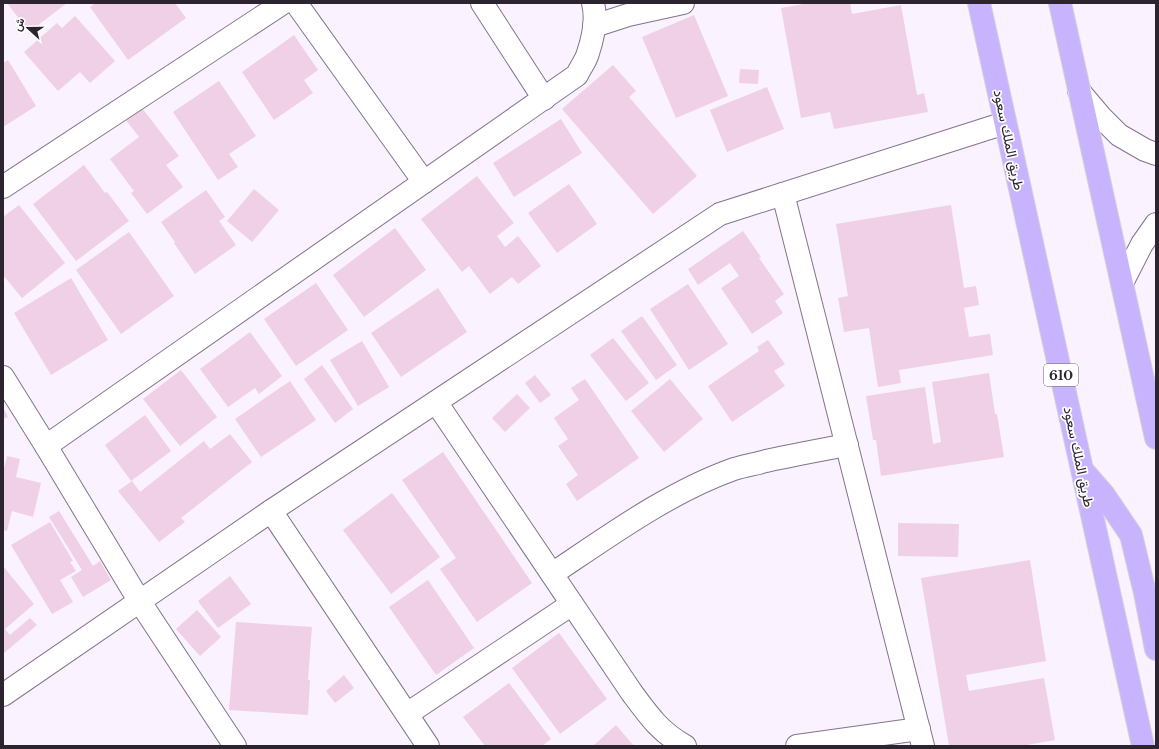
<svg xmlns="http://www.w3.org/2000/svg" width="1159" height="749" viewBox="0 0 1159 749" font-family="'Libre Baskerville',Vazirmatn,serif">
	<rect width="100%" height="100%" fill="#faf2fe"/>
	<g fill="#efd0e6">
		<polygon points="7,3 67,3 29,32"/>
		<polygon points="95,3 175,3 186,18 128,60 90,7"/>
		<polygon points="809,3 850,3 852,14 901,5 917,95 924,93 928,112 834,129 830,112 801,118 781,8"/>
		<polygon points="694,15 728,96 676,118 642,37"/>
		<polygon points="75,16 115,61 90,83 80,72 58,91 24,52 57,23 62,28"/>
		<polygon points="294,35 318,70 304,80 313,93 274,120 242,72"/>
		<polygon points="8,60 36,106 3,127 3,63"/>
		<polygon points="613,65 636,91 629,97 697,176 653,214 562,109"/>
		<polygon points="740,69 759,70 758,84 739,83"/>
		<polygon points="219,81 256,136 229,154 238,167 218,180 173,112"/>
		<polygon points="767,87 784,129 727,152 710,110"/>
		<polygon points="142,108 179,156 166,165 183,187 147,214 131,193 134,191 110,159 139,137 126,120"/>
		<polygon points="561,119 582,153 514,197 493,163"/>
		<polygon points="84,165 105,193 107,192 129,221 76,261 33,204"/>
		<polygon points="477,176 514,223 497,236 505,247 518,236 541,266 518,284 512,277 490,294 469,266 462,272 421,219"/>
		<polygon points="569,184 597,224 557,253 528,213"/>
		<polygon points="254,189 279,210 252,242 227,221"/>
		<polygon points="206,190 225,217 219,221 236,245 195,274 174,243 175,242 161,222"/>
		<polygon points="19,205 65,263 22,298 3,275 3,217"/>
		<polygon points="951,205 964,288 976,286 979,305 964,308 969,337 990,334 993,355 899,370 901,383 878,387 869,328 844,332 838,298 848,296 836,224"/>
		<polygon points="395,228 426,270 364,317 333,275"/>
		<polygon points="743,231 761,257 759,258 784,294 775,301 783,313 752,334 721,288 739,276 730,263 698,285 688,269"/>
		<polygon points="129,232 174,296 121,334 76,270"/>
		<polygon points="71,278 108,340 51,375 14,313"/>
		<polygon points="316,283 348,330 296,366 264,319"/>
		<polygon points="688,284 728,344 689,370 650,309"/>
		<polygon points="438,288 467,332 401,377 371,333"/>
		<polygon points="642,316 677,365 656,380 621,331"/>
		<polygon points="250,332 282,376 259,394 255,388 228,407 200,369"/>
		<polygon points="613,338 649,383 626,401 590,355"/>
		<polygon points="768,340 785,364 774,371 785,386 732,422 708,386 759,351 757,347"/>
		<polygon points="362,341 389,387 358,406 330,360"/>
		<polygon points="322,365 353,409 335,423 304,379"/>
		<polygon points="181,370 217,417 180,446 143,399"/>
		<polygon points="989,373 995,414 997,414 1004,457 881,476 876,440 873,440 866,396 925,387 933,444 941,442 932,382"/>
		<polygon points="535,375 551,395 540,403 525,383"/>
		<polygon points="585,379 639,458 577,501 566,484 578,475 558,446 568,439 554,418 579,400 571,388"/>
		<polygon points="670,379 703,419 664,452 631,411"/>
		<polygon points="290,381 316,420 261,457 235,419"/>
		<polygon points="517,394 530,408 505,432 492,418"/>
		<polygon points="3,407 8,417 3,419"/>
		<polygon points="145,415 171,451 131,481 105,445"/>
		<polygon points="230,434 252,462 181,518 185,522 159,542 118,491 132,481 140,492 204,441 210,449"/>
		<polygon points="443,452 532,583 477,622 440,569 456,558 402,480"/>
		<polygon points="7,456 20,459 16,477 41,483 33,517 12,511 7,531 3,530 3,472"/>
		<polygon points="392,493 440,557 391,594 343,530"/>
		<polygon points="59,511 93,566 100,561 111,580 83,597 71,577 82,570 49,517"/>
		<polygon points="50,522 73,561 70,562 76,571 60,580 73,602 52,614 11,545"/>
		<polygon points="898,523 959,524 958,557 898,556"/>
		<polygon points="1030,560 1046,661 966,675 969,691 1044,678 1055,740 1027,745 1028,746 949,746 921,578"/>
		<polygon points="3,566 34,604 5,629 10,635 30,618 37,625 3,654"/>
		<polygon points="230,576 251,604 218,628 198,601"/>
		<polygon points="428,580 474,648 436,675 389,607"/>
		<polygon points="197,610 221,637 200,656 176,629"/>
		<polygon points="236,622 312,627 308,680 310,680 308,715 229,710"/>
		<polygon points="559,633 607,699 560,734 512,668"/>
		<polygon points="344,675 354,688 335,703 326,691"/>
		<polygon points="509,683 551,739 542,746 485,746 463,717"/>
		<polygon points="616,725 634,746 593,746"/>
	</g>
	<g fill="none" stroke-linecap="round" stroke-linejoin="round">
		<g stroke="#84728c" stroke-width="24">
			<g id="minor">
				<polyline points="296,3 424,182"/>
				<polyline points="482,3 544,99"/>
				<polyline points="594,26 628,15 683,3"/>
				<polyline points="1079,91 1101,117 1119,135 1145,150 1156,154"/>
				<polyline points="3,187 283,3"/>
				<polyline points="783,194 923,746"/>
				<polyline points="1122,283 1142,244 1156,224"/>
				<polyline points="3,377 46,446 140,602 235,746"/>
				<path d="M436 402 632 693C649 716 660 732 685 746"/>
				<path d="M46 446 577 75C580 68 586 61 588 53 593 38 597 19 593 3"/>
				<polyline points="271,511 428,746"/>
				<path d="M552 574C609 536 669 492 734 469 744 466 755 464 766 461 793 455 820 450 847 445"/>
				<polyline points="3,695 271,511 720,214 1005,123"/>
				<polyline points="407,714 572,604"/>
				<polyline points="797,746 919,729"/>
			</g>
		</g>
		<g stroke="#d5d3d5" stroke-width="24">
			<g id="major">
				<polyline points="979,3 1143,746"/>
				<polyline points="1060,3 1156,438"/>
				<polyline points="1083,471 1104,495 1131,535 1145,593 1156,649"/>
			</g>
		</g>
		<use href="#minor" stroke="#fff" stroke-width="22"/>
		<use href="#major" stroke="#c8b4fe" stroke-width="22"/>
	</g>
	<g text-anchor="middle" stroke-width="3.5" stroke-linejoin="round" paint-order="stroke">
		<rect fill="#fff" stroke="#6b666d" stroke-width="1" x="1044" y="364" width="34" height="22" rx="3"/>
		<g font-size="13" font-weight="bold" fill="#2c242f">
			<text x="1061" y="380">610</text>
		</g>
		<g font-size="14" fill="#2c242f" stroke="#fff">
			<text transform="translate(1009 140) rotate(78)" y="5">طريق الملك سعود</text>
			<text transform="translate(1079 457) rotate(78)" y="5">طريق الملك سعود</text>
		</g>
	</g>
	<rect width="1159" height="749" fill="none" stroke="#2c242f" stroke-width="8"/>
	<g transform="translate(28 28) rotate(291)" stroke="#ffffff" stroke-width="3" paint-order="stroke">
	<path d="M0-3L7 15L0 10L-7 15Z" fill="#2c242f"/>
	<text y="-6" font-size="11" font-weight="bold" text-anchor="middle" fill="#2c242f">ش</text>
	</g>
</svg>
